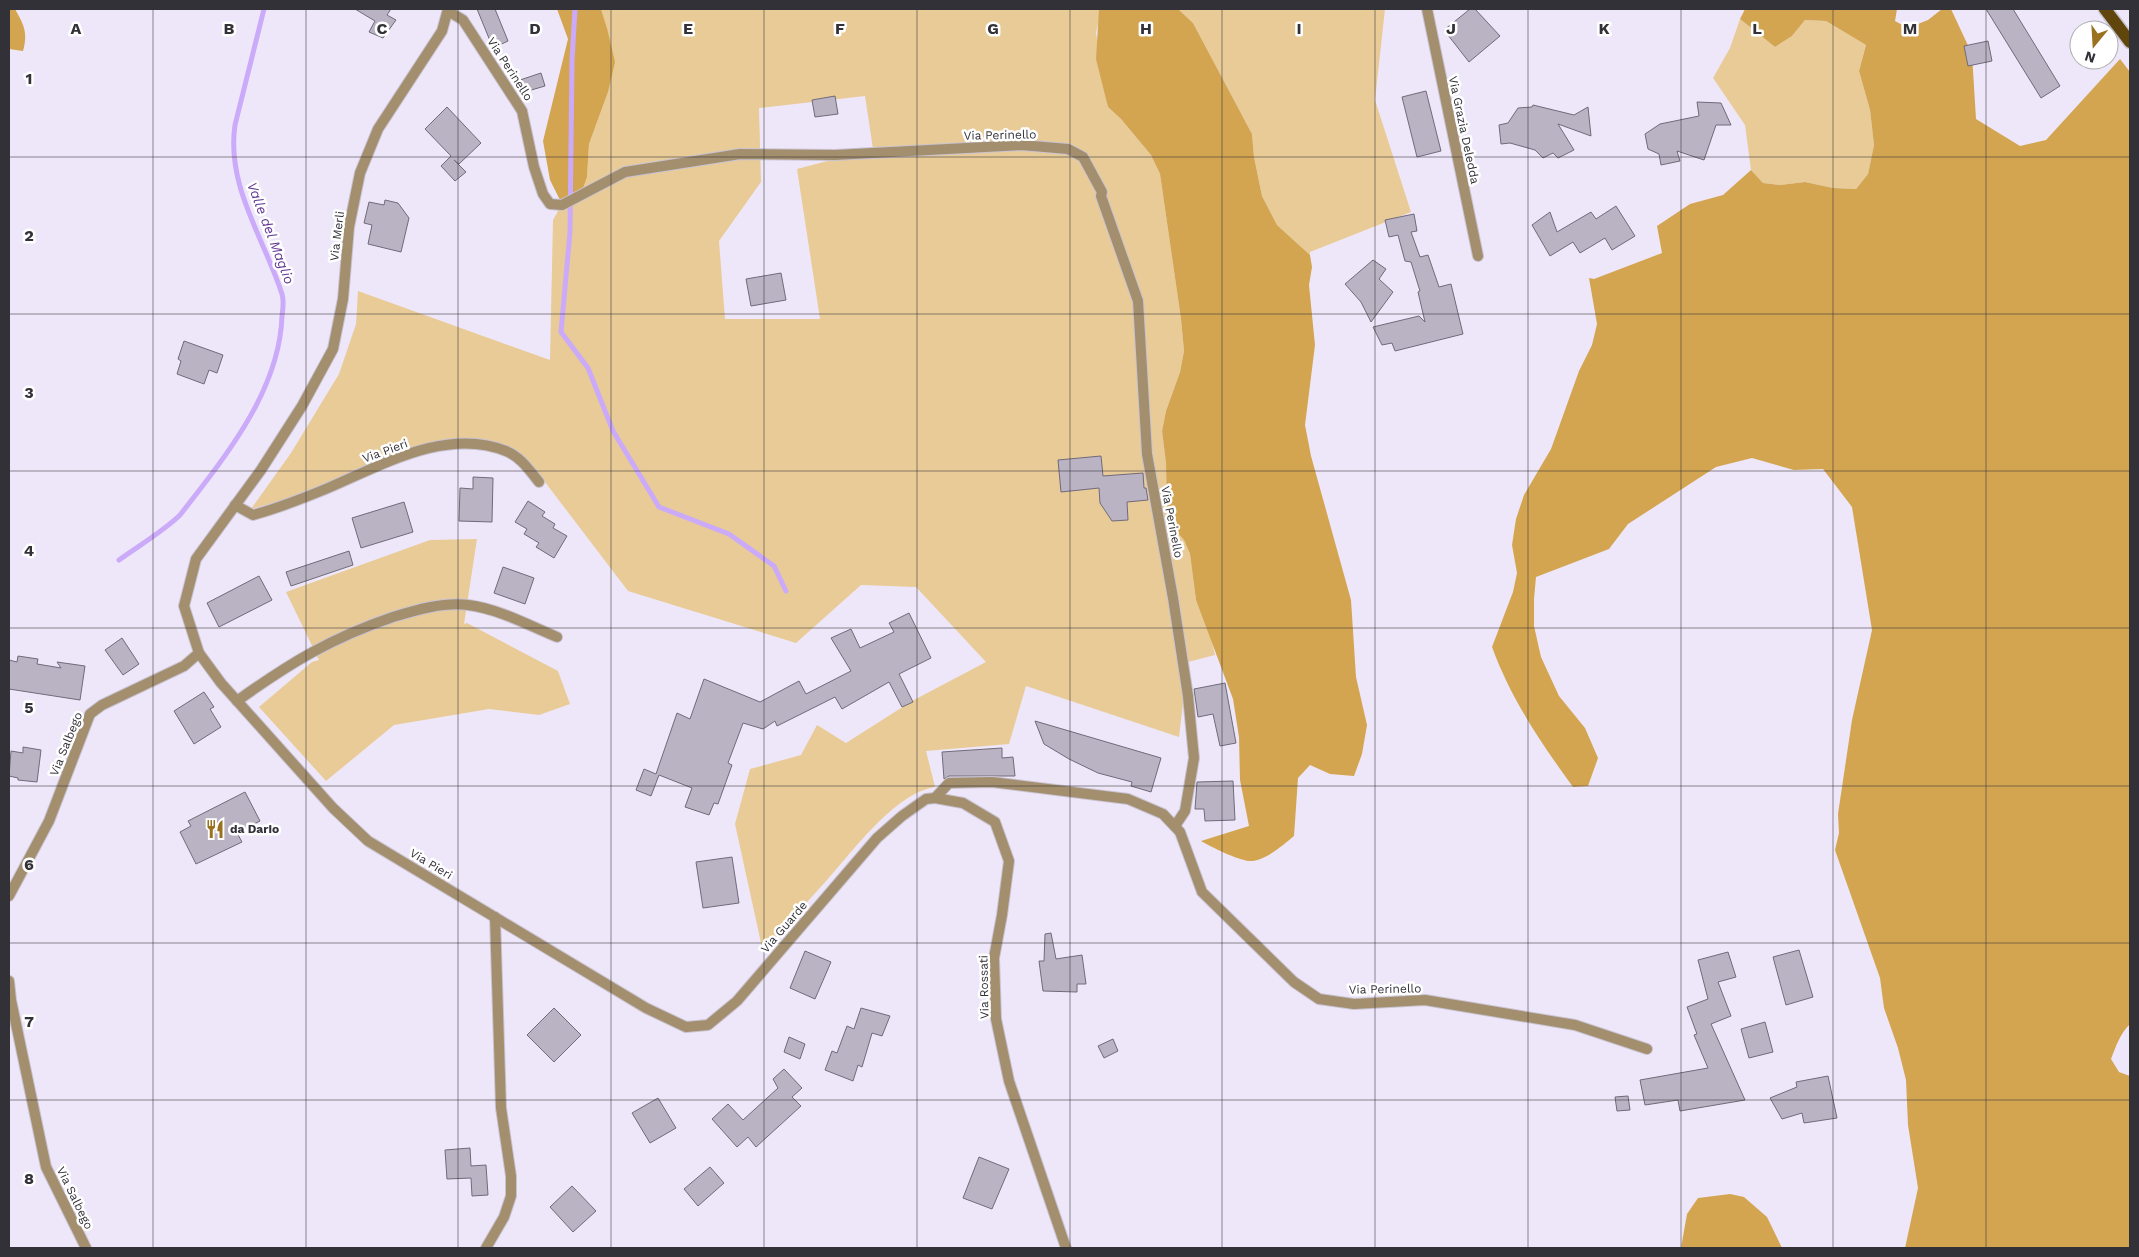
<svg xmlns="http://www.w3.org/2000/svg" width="2139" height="1257" viewBox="0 0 2139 1257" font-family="'Work Sans',sans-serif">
	<rect width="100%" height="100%" fill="#eee7f9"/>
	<g fill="#e9cb97" fill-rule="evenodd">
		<path d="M601 9H1099L1100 15 1096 33 1108 107 1121 119 1151 155 1160 174 1181 319 1184 351 1180 372 1166 411 1162 431 1166 463 1167 521 1184 540 1190 554 1196 600 1210 634 1215 655 1188 662 1179 737 1026 686 1009 744 926 751 935 787C895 793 853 851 827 880 805 904 784 928 763 952L735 824 750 769 801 755 817 725 846 743 912 701 986 662 916 587 861 585 796 643 628 591 532 465 459 442 338 485 251 509 291 453 339 374 356 324 358 291 550 360 553 220 562 204 587 177 589 144 608 92 607 28ZM865 96 873 149 797 169 820 319H725L719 241 761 182 759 108Z"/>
		<polygon points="1178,9 1385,9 1375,100 1411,212 1310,252 1310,255 1277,225 1262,196 1254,157 1252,134 1193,23"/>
		<polygon points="1740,19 1775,47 1792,36 1805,20 1826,21 1866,45 1859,71 1870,110 1874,145 1868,174 1856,189 1833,188 1805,182 1780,185 1763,183 1751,170 1745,125 1713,78 1730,48"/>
		<polygon points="477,539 464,624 467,623 558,671 570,704 539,715 489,709 394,725 326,781 259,707 312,662 319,660 286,592 430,540"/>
	</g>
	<g fill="#d3a551">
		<path d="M9 9H15C24 25 28 33 23 51L9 49Z"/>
		<polygon points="557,9 601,9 607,28 615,62 608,92 589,144 587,177 580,196 562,204 550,180 543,141 568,39"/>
		<path d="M1099 9H1178L1193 23 1252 134 1254 157 1262 196 1277 225 1310 255 1312 267 1309 285 1315 345 1305 425 1311 456 1351 600 1356 677 1367 725 1362 754 1354 776 1330 774 1310 765 1298 778 1294 836C1283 845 1264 862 1249 861 1238 860 1211 847 1201 841L1249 826 1240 780 1239 737 1233 699 1196 600 1190 554 1184 540 1167 521 1166 463 1162 431 1166 411 1180 372 1184 351 1181 319 1160 174 1151 155 1121 119 1108 107 1096 59Z"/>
		<path d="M1745 9H1897L1895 21 1908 28 1928 20 1942 9H1951L1972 54 1976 119 2020 146 2046 140 2120 59 2130 72V1024C2120 1034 2116 1046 2111 1059L2119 1072 2130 1076V1248H1905L1918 1188 1908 1125 1906 1080 1898 1048 1884 1008 1880 978 1835 850 1839 833 1838 814 1852 720 1872 630 1852 507 1823 469 1794 470 1752 458 1716 467 1628 524 1609 549 1536 577 1534 599V626L1541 657 1559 696 1585 728 1598 758 1588 786 1573 787C1541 743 1511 699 1492 647L1513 592 1517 573 1512 545 1516 519 1524 495 1551 449 1579 371 1592 345 1597 324 1589 278 1594 279 1662 253 1657 226 1690 204 1723 195 1751 170 1763 183 1780 185 1805 182 1833 188 1856 189 1868 174 1874 145 1870 110 1859 71 1866 45 1826 21 1805 20 1792 36 1775 47 1740 19Z"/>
		<polygon points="1730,1194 1744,1197 1767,1217 1782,1248 1681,1248 1687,1214 1698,1198"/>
	</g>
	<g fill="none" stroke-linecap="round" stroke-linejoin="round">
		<g stroke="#cbaafa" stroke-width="5">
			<polyline points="575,9 572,60 570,232 561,332 588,368 613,431 659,507 729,534 774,566 786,591"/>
			<path d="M119 560C137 547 165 530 180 515 187 506 194 497 201 488 239 439 280 380 282 316 283 309 284 300 282 294 264 238 226 186 235 125L264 9"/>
		</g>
	</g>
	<g fill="#b9b3c4" stroke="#706a7a">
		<polygon points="355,9 391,9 387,15 396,20 383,38 369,32 375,21"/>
		<polygon points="477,9 495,9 508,41 493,48"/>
		<polygon points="1470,9 1475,9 1500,36 1469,62 1444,30"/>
		<polygon points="1986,9 2013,9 2060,86 2041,98"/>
		<polygon points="1988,41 1992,61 1968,66 1964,46"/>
		<polygon points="541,73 545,86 521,93 517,81"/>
		<polygon points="1426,91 1441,151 1417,157 1402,97"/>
		<polygon points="835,96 838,114 815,117 812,100"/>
		<polygon points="1697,102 1721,103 1731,125 1716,125 1704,160 1677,151 1680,161 1661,165 1659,154 1648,149 1645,134 1660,124 1699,116"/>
		<polygon points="1533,105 1574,115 1588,107 1591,136 1558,124 1574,150 1558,158 1553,153 1543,158 1535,150 1510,143 1501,144 1499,125 1508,123 1518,108 1532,107"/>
		<polygon points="447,107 481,143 459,164 454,160 466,172 455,181 441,166 451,156 425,129"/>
		<polygon points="385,200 398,203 409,218 401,252 368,244 372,225 364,223 369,202 384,205"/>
		<polygon points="1616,206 1635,236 1612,250 1605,238 1580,253 1573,242 1550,256 1532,225 1550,212 1557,232 1591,212 1596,219"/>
		<polygon points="1414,214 1417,231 1411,232 1420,257 1428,255 1439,287 1451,284 1463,334 1395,351 1392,343 1382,345 1373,327 1419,316 1425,322 1418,292 1420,291 1411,262 1405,261 1398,235 1389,237 1385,220"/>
		<polygon points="1373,260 1386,269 1379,279 1393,292 1371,322 1361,302 1345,284"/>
		<polygon points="781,273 786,300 751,306 746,279"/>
		<polygon points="184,341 223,355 217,373 209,370 204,384 177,374 181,361 178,359"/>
		<polygon points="1101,456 1103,476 1143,473 1144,488 1146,488 1148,500 1127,502 1128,520 1112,521 1100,503 1099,488 1061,492 1058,460"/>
		<polygon points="473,477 493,478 492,522 459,521 460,488 473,489"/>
		<polygon points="528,501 545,512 542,516 555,524 553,528 567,536 554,558 536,547 539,543 524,534 527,529 515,522"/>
		<polygon points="404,502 413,532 361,548 352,518"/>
		<polygon points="349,551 353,565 291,586 286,572"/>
		<polygon points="503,567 534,578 525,604 494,593"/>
		<polygon points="259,576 272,600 219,627 207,603"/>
		<polygon points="909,613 931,658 899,674 913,702 902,707 889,682 842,709 835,697 777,726 775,721 763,729 743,723 728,763 732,765 718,804 714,803 709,815 685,807 692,788 659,775 651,796 636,790 644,769 656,774 677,713 690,719 704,679 760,702 799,681 806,694 851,671 831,638 851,629 860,648 894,632 889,623"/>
		<polygon points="122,638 139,664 123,675 105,650"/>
		<polygon points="18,656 38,659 37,664 61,668 57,662 85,666 80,700 9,689 9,660 17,662"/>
		<polygon points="1225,683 1236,743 1220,746 1213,714 1198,717 1194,689"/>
		<polygon points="204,692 214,707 210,709 221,727 194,744 174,711"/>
		<polygon points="1035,721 1161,758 1151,792 1131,786 1132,782 1098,773 1069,759 1044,744"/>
		<polygon points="23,747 41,750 37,782 18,780 18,778 9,776 11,751 23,753"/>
		<polygon points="1002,748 1002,758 1013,757 1015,776 949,776 944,779 942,752"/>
		<polygon points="1233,781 1235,820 1205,821 1204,809 1195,809 1197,782"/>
		<polygon points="245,792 260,821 237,833 242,842 196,864 180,832 191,826 188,821"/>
		<polygon points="732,857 739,903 703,908 696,862"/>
		<polygon points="1051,933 1056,959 1082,955 1086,984 1077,984 1077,992 1043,991 1039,961 1044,961 1045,934"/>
		<polygon points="1799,950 1813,997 1786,1005 1773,957"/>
		<polygon points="805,951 831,962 815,999 790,988"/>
		<polygon points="1728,952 1736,977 1718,982 1731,1016 1711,1024 1745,1100 1680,1111 1678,1100 1645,1105 1640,1080 1708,1068 1694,1035 1697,1034 1687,1007 1708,999 1698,960"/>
		<polygon points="554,1008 581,1035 554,1062 527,1035"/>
		<polygon points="861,1008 890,1016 882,1036 872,1033 862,1067 858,1065 853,1081 825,1070 832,1051 837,1053 847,1026 854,1029"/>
		<polygon points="1765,1022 1773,1052 1749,1058 1741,1029"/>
		<polygon points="789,1037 805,1044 800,1059 784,1052"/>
		<polygon points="1113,1039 1118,1051 1104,1058 1098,1046"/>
		<polygon points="784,1069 802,1088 792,1097 801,1106 756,1147 748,1137 737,1147 712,1119 728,1104 743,1120 778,1088 773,1079"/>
		<polygon points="1828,1076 1837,1118 1804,1123 1802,1113 1782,1119 1770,1098 1797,1087 1796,1082"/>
		<polygon points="1628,1096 1630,1110 1617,1111 1615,1097"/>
		<polygon points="658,1098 676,1128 650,1143 632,1113"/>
		<polygon points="470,1148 471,1166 486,1165 488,1195 472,1196 471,1178 447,1179 445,1150"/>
		<polygon points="979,1157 1009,1169 992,1209 963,1198"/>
		<polygon points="710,1167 724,1183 698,1206 684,1189"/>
		<polygon points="572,1186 596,1211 573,1232 550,1207"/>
	</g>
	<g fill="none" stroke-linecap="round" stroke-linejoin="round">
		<g stroke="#c9c3d2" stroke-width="12">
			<g id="minor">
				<polyline points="1427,9 1478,256"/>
				<polyline points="448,11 463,20 522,111 534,167 543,194 550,204 562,205 625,172 740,154 835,155 1021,145 1068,149 1083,157 1102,192 1101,196 1138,301 1147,454 1173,598 1188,696 1194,758 1185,811 1175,826"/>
				<path d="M235 505 253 515C278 508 304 498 328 488 382 465 447 427 506 451 521 457 530 471 539 482"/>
				<path d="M237 701C290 663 331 638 393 617 416 610 443 602 468 605 499 609 528 625 557 637"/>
				<polyline points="935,798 949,783 992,782 1128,799 1163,814 1180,832 1202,892 1294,982 1319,999 1354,1004 1425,1000 1575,1025 1647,1049"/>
				<polyline points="9,896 49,821 90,714 102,705 184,666 199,653"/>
				<polyline points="9,981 11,1000 46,1167 86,1248"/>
				<polyline points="486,1248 504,1217 511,1196 511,1176 501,1108 495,917"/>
			</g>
		</g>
		<g stroke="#c9c3d2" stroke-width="12">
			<polyline id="tertiary" points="448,9 442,31 378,129 360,173 349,227 343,299 333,349 302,406 261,470 196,559 184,606 199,653 221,683 333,808 368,841 646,1008 686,1027 708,1025 737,1001 877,838 902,816 926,799 935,798 963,803 995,822 1009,861 1002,915 994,958 996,1019 1009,1081 1066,1248"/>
		</g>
		<g stroke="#c9c3d2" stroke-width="15">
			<polyline id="primary" points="2105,9 2130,42"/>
		</g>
		<use href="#minor" stroke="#a38f6e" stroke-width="10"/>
		<use href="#tertiary" stroke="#a38f6e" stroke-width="10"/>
		<use href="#primary" stroke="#60450c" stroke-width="12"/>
	</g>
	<path fill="none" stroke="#333138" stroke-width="1" stroke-opacity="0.55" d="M153 9V1248M306 9V1248M458 9V1248M611 9V1248M764 9V1248M917 9V1248M1070 9V1248M1222 9V1248M1375 9V1248M1528 9V1248M1681 9V1248M1833 9V1248M1986 9V1248M9 157H2130M9 314H2130M9 471H2130M9 628H2130M9 786H2130M9 943H2130M9 1100H2130"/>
	<defs>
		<g id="restaurant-bare" transform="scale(1.5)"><path d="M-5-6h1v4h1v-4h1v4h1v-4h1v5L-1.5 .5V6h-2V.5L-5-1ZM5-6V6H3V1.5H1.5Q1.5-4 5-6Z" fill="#9a711e" stroke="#fff" stroke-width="2.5" paint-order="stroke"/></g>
	</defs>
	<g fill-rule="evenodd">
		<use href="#restaurant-bare" x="215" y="829"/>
	</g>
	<g text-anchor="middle" stroke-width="5" stroke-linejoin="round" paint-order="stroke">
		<g font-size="12" fill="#333138" stroke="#fff">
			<text transform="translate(510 69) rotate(57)" y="4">Via Perinello</text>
			<text transform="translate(1464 130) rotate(78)" y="4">Via Grazia Deledda</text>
			<text transform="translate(1000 135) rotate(-1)" y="4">Via Perinello</text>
			<text transform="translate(337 236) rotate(-83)" y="4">Via Merli</text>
			<text transform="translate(385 451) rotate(-20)" y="4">Via Pieri</text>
			<text transform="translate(1172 522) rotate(79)" y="4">Via Perinello</text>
			<text transform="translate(66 744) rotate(-68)" y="4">Via Salbego</text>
			<text transform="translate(431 864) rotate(31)" y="4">Via Pieri</text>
			<text transform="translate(784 927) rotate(-49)" y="4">Via Guarde</text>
			<text transform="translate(984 987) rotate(-91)" y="4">Via Rossati</text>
			<text transform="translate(1385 989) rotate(-1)" y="4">Via Perinello</text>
			<text transform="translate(75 1198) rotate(64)" y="4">Via Salbego</text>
		</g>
		<g font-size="12" font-weight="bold" fill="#333138" stroke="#fff" text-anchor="start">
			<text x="230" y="833">da Dario</text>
		</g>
		<g font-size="14" font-style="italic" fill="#633893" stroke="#fff">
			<text transform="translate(271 233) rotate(69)" y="5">Valle del Maglio</text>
		</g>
	</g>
	<g font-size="16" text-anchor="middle" font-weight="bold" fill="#333138" stroke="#fff" stroke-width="5" stroke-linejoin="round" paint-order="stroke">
		<text x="76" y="34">A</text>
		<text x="229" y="34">B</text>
		<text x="382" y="34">C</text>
		<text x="535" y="34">D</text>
		<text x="688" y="34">E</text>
		<text x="840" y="34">F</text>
		<text x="993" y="34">G</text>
		<text x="1146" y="34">H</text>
		<text x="1299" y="34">I</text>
		<text x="1451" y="34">J</text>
		<text x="1604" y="34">K</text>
		<text x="1757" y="34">L</text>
		<text x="1910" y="34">M</text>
		<text x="29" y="84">1</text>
		<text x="29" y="241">2</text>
		<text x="29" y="398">3</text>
		<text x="29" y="556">4</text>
		<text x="29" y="713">5</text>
		<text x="29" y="870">6</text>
		<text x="29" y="1027">7</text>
		<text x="29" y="1184">8</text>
	</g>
	<rect width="2139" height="1257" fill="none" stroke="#333138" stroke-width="20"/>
	<g transform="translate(2094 45) rotate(198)"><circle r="24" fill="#ffffff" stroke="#adadaf"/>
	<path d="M0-4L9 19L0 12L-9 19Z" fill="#9a711e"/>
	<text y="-8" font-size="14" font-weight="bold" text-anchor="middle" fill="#333138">N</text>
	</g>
</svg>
